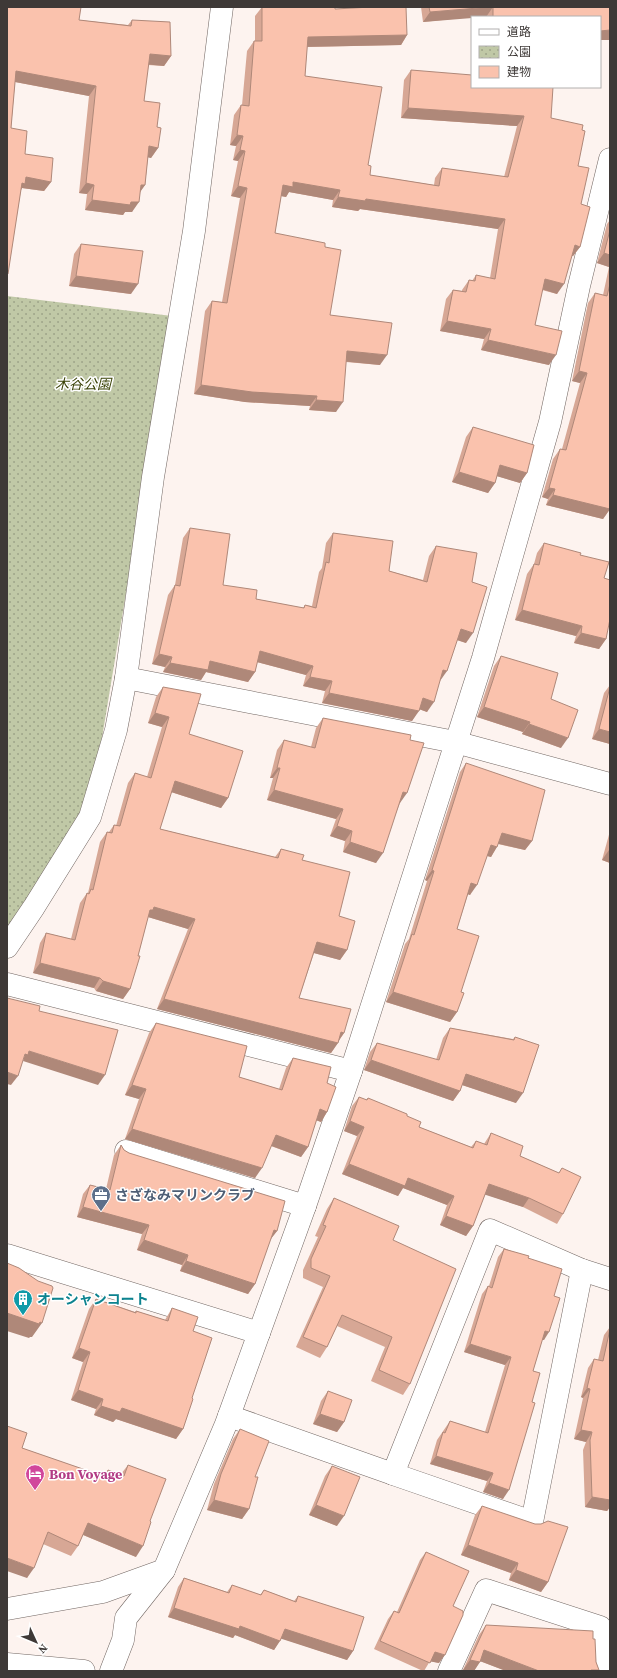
<svg xmlns="http://www.w3.org/2000/svg" width="617" height="1678" viewBox="0 0 617 1678" font-family="'Source Serif 4','Noto Sans JP',serif">
	<defs>
		<pattern id="park-dots" width="8" height="8" patternUnits="userSpaceOnUse"><rect width="8" height="8" fill="#c0c8a6"/><path d="M2 2h.1M6 6h.1" fill="none" stroke="#9da388" stroke-width="1.8" stroke-linecap="round"/></pattern>
	</defs>
	<rect width="100%" height="100%" fill="#fdf3ef"/>
	<polygon fill="url(#park-dots)" points="7,296 172,316 91,804 7,929"/>
	<g fill="none" stroke-linecap="round" stroke-linejoin="round">
		<g stroke="#726763" stroke-width="23">
			<g id="minor">
				<polyline points="126,678 455,742 610,784"/>
				<polyline points="7,984 351,1071"/>
				<polyline points="126,1151 305,1206"/>
				<polyline points="7,1255 259,1333"/>
				<polyline points="229,1416 393,1474 490,1230 582,1270 610,1279"/>
				<polyline points="393,1474 532,1522 582,1270"/>
				<polyline points="7,1609 103,1592 164,1570 226,1424 305,1206 351,1071 483,658 550,422 579,286 610,159"/>
				<polyline points="111,1671 123,1640 126,1618 164,1570"/>
				<polyline points="449,1671 486,1590 600,1627 601,1671"/>
			</g>
		</g>
		<g stroke="#726763" stroke-width="23">
			<polyline id="tertiary" points="7,947 34,907 90,817 116,730 126,678 153,477 194,231 222,7"/>
		</g>
		<g stroke="#726763" stroke-width="23">
			<polyline id="primary" points="7,1664 84,1671"/>
		</g>
		<use href="#minor" stroke="#fff" stroke-width="22"/>
		<use href="#tertiary" stroke="#fff" stroke-width="22"/>
		<use href="#primary" stroke="#fff" stroke-width="22"/>
	</g>
	<g fill="#d7a795">
		<polygon points="7,7 79,20 128,25 132,20 171,56 164,66 148,65 144,101 157,127 158,148 151,158 148,157 145,185 140,192 132,212 125,212 123,215 85,210 87,194 79,193 89,96 15,82 11,128 25,154 51,182 44,191 22,188 21,190 7,275"/>
		<polygon points="262,7 335,7 335,9 407,35 401,45 307,47 305,76 368,165 370,175 434,185 435,178 442,168 504,177 517,126 401,118 404,80 411,70 551,118 578,166 581,204 580,247 573,256 572,256 557,294 542,290 535,325 549,365 481,350 484,339 440,331 446,299 453,290 462,291 462,290 469,280 472,281 476,275 490,278 498,229 360,209 358,211 332,207 333,200 289,192 286,197 281,196 275,233 325,247 330,315 380,365 346,362 336,412 309,410 310,406 245,402 194,394 205,311 212,301 222,302 240,198 231,196 238,161 233,160 236,146 230,145 234,115 241,105 242,105 247,51 254,41 255,41 255,16"/>
		<polygon points="421,7 610,7 610,40 600,40 600,17 472,17 423,22"/>
		<polygon points="610,220 610,509 603,519 546,505 548,499 542,497 553,459 560,449 562,449 580,383 572,381 588,303 595,293 603,295 609,267 597,263 607,224"/>
		<polygon points="81,244 131,294 69,286 74,254"/>
		<polygon points="473,427 527,473 520,483 497,476 495,483 488,493 452,482 466,437"/>
		<polygon points="190,528 223,585 256,599 303,608 305,605 312,606 319,572 322,568 326,543 333,533 389,571 423,580 429,556 436,546 472,582 466,643 457,640 427,712 419,709 412,721 322,703 325,691 303,686 306,675 257,662 255,672 248,682 206,672 201,680 163,672 165,667 152,664 168,595 175,585 183,538"/>
		<polygon points="544,543 580,555 604,578 606,639 599,649 574,643 576,636 515,620 527,574 534,564 537,553"/>
		<polygon points="501,656 551,699 561,748 522,734 523,732 477,717 494,666"/>
		<polygon points="610,685 610,744 592,739 604,693"/>
		<polygon points="163,687 189,734 228,798 221,808 171,792 160,829 275,857 281,849 302,860 339,916 347,950 340,960 314,953 299,998 344,1033 331,1053 157,1009 188,929 148,917 138,956 130,989 123,999 96,991 94,988 33,973 40,943 46,933 71,939 80,903 87,893 88,893 100,842 107,832 109,832 114,825 116,826 128,783 135,773 147,777 162,727 148,723 156,697"/>
		<polygon points="323,718 410,740 400,803 376,863 343,852 345,841 330,836 336,819 267,800 273,778 270,778 277,750 284,740 311,747 316,728"/>
		<polygon points="466,763 532,841 525,850 498,844 491,857 487,856 470,895 468,894 457,929 461,992 457,1012 450,1022 386,1002 405,944 409,939 427,881 425,880 460,772"/>
		<polygon points="610,831 610,863 602,860"/>
		<polygon points="156,1023 239,1077 279,1089 286,1068 293,1058 327,1083 327,1112 321,1122 316,1120 308,1147 301,1157 271,1146 255,1178 125,1139 139,1099 125,1095 149,1033"/>
		<polygon points="450,1028 513,1039 515,1037 516,1103 462,1085 460,1091 453,1101 364,1070 370,1052 377,1043 436,1060 443,1038"/>
		<polygon points="359,1097 366,1100 368,1098 407,1116 419,1127 471,1147 476,1141 484,1144 491,1133 520,1156 559,1173 562,1168 563,1214 557,1224 523,1207 485,1194 473,1226 466,1236 440,1225 447,1205 403,1188 398,1196 342,1174 357,1136 344,1131 352,1106"/>
		<polygon points="121,1145 124,1150 129,1153 277,1231 270,1240 255,1284 248,1294 180,1271 182,1265 137,1250 142,1234 77,1217 83,1194 90,1185 106,1189 114,1155"/>
		<polygon points="334,1198 393,1240 410,1384 403,1395 371,1381 385,1347 337,1326 327,1347 320,1358 296,1347 323,1287 303,1278 303,1270 318,1237 315,1236 327,1209"/>
		<polygon points="504,1249 528,1258 554,1296 544,1340 542,1340 533,1371 503,1499 483,1492 487,1481 430,1464 437,1440 450,1421 485,1432 505,1365 464,1352 482,1294 488,1286 489,1286 498,1257"/>
		<polygon points="96,1299 135,1312 136,1311 165,1320 172,1308 193,1331 192,1398 183,1429 176,1439 116,1419 113,1422 94,1415 96,1409 71,1400 83,1362 72,1358 89,1309"/>
		<polygon points="610,1327 610,1507 607,1511 585,1507 583,1450 586,1442 574,1439 583,1398 581,1397 588,1368 594,1359 598,1360 604,1335"/>
		<polygon points="328,1391 344,1422 337,1432 313,1424 321,1401"/>
		<polygon points="240,1429 255,1477 249,1509 242,1519 207,1510 214,1484 233,1439"/>
		<polygon points="22,1448 104,1477 108,1470 121,1474 128,1465 136,1557 83,1535 78,1546 71,1556 43,1544 27,1578"/>
		<polygon points="332,1466 337,1526 309,1515 325,1476"/>
		<polygon points="482,1506 548,1582 541,1592 509,1580 511,1573 461,1555 475,1515"/>
		<polygon points="426,1552 453,1606 439,1663 430,1661 424,1671 423,1671 374,1649 388,1619 394,1611 397,1612 420,1560"/>
		<polygon points="184,1578 227,1592 232,1585 260,1595 264,1590 294,1601 298,1596 353,1651 347,1660 281,1638 274,1650 235,1635 233,1638 168,1617 178,1587"/>
		<polygon points="486,1625 593,1639 596,1662 599,1670 598,1671 506,1671 480,1661 474,1671 468,1671 463,1670 479,1635"/>
	</g>
	<g fill="#af8879">
		<polygon points="493,7 486,17 472,17 472,18 423,22 430,12"/>
		<polygon points="610,30 610,40 600,40 600,31"/>
		<polygon points="407,35 401,45 301,47 308,37"/>
		<polygon points="150,54 171,56 164,66 143,64"/>
		<polygon points="16,71 96,86 89,96 10,81"/>
		<polygon points="408,108 524,116 517,126 401,118"/>
		<polygon points="237,135 243,136 236,146 230,145"/>
		<polygon points="149,146 158,148 151,158 142,156"/>
		<polygon points="240,150 245,151 238,161 233,160"/>
		<polygon points="26,177 51,182 44,191 22,188 18,194 15,193"/>
		<polygon points="293,182 340,190 333,200 289,192 286,197 276,195 283,185"/>
		<polygon points="86,183 94,185 87,194 79,193"/>
		<polygon points="141,185 145,185 138,195"/>
		<polygon points="238,186 247,188 240,198 231,196"/>
		<polygon points="338,197 366,199 505,219 498,229 360,209 358,211 332,207"/>
		<polygon points="92,200 131,202 139,202 132,212 125,212 123,215 85,210"/>
		<polygon points="575,245 580,247 573,256 568,255"/>
		<polygon points="604,253 610,255 610,266 609,267 597,263"/>
		<polygon points="76,276 138,284 131,294 69,286"/>
		<polygon points="545,279 564,284 557,294 538,288"/>
		<polygon points="447,321 491,329 484,339 440,331"/>
		<polygon points="488,340 556,355 549,365 481,350"/>
		<polygon points="347,351 387,355 380,365 340,361"/>
		<polygon points="579,371 587,373 580,383 572,381"/>
		<polygon points="201,385 317,396 310,406 245,402 194,394"/>
		<polygon points="316,400 343,402 336,412 309,410"/>
		<polygon points="500,465 527,473 520,483 493,475"/>
		<polygon points="459,472 495,483 488,493 452,482"/>
		<polygon points="549,488 555,489 548,499 542,497"/>
		<polygon points="553,495 610,509 603,519 546,505"/>
		<polygon points="522,610 582,626 576,636 515,620"/>
		<polygon points="461,629 473,633 466,643 454,639"/>
		<polygon points="581,633 606,639 599,649 574,643"/>
		<polygon points="260,651 313,666 306,675 253,661"/>
		<polygon points="159,654 172,657 165,667 152,664"/>
		<polygon points="210,661 255,672 248,682 206,672 201,680 163,672 170,663"/>
		<polygon points="443,670 447,671 440,681"/>
		<polygon points="310,677 332,681 325,691 303,686"/>
		<polygon points="329,693 419,711 412,721 322,703"/>
		<polygon points="423,698 434,702 427,712 416,708"/>
		<polygon points="484,707 530,722 523,732 477,717"/>
		<polygon points="155,713 169,717 162,727 148,723"/>
		<polygon points="529,724 568,738 561,748 522,734"/>
		<polygon points="599,729 610,732 610,744 592,739"/>
		<polygon points="277,768 280,768 273,778 270,778"/>
		<polygon points="175,781 228,798 221,808 168,791"/>
		<polygon points="274,790 343,809 336,819 267,800"/>
		<polygon points="403,792 407,793 400,803 396,802"/>
		<polygon points="337,826 352,831 345,841 330,836"/>
		<polygon points="502,833 532,841 525,850 495,843"/>
		<polygon points="350,842 383,853 376,863 343,852"/>
		<polygon points="491,845 497,847 491,857 484,855"/>
		<polygon points="609,850 610,851 610,863 602,860"/>
		<polygon points="432,870 434,871 427,881 425,880"/>
		<polygon points="471,883 477,885 470,895 464,893"/>
		<polygon points="154,907 195,919 188,929 148,917 150,910"/>
		<polygon points="317,942 347,950 340,960 310,952"/>
		<polygon points="40,963 100,978 94,988 33,973"/>
		<polygon points="103,981 130,989 123,999 96,991"/>
		<polygon points="393,992 457,1012 450,1022 386,1002"/>
		<polygon points="164,999 338,1043 331,1053 157,1009"/>
		<polygon points="341,1032 344,1033 337,1043"/>
		<polygon points="29,1051 105,1075 98,1085 23,1061 25,1054"/>
		<polygon points="371,1060 460,1091 453,1101 364,1070"/>
		<polygon points="7,1072 18,1076 11,1085 7,1084"/>
		<polygon points="466,1074 523,1093 516,1103 459,1084"/>
		<polygon points="132,1085 146,1089 139,1099 125,1095"/>
		<polygon points="320,1109 327,1112 321,1122 313,1119"/>
		<polygon points="350,1121 364,1127 357,1136 344,1131"/>
		<polygon points="132,1129 262,1168 255,1178 125,1139"/>
		<polygon points="276,1135 308,1147 301,1157 269,1145"/>
		<polygon points="349,1164 408,1178 454,1196 447,1205 403,1188 398,1196 342,1174"/>
		<polygon points="489,1184 529,1198 523,1207 483,1194"/>
		<polygon points="83,1207 149,1225 142,1234 77,1217"/>
		<polygon points="446,1216 473,1226 466,1236 440,1225"/>
		<polygon points="274,1230 277,1231 270,1240"/>
		<polygon points="144,1240 188,1255 182,1265 137,1250"/>
		<polygon points="186,1261 255,1284 248,1294 180,1271"/>
		<polygon points="7,1313 40,1322 42,1323 32,1337 30,1337 29,1338 7,1331"/>
		<polygon points="545,1331 549,1332 544,1340 539,1339"/>
		<polygon points="470,1344 511,1357 505,1365 464,1352"/>
		<polygon points="79,1348 90,1352 83,1362 72,1358"/>
		<polygon points="587,1388 590,1389 583,1398 581,1397"/>
		<polygon points="78,1390 103,1399 96,1409 71,1400"/>
		<polygon points="101,1406 122,1408 183,1429 176,1439 116,1419 113,1422 94,1415"/>
		<polygon points="320,1414 344,1422 337,1432 313,1424"/>
		<polygon points="581,1430 592,1432 586,1442 574,1439"/>
		<polygon points="436,1456 493,1473 487,1481 430,1464"/>
		<polygon points="489,1483 509,1490 503,1499 483,1492"/>
		<polygon points="592,1497 610,1500 610,1507 607,1511 585,1507"/>
		<polygon points="214,1500 249,1509 242,1519 207,1510"/>
		<polygon points="316,1505 344,1516 337,1526 309,1515"/>
		<polygon points="88,1523 143,1546 136,1557 81,1534"/>
		<polygon points="468,1545 518,1563 511,1573 461,1555"/>
		<polygon points="7,1558 34,1568 27,1578 7,1571"/>
		<polygon points="516,1570 548,1582 541,1592 509,1580"/>
		<polygon points="174,1608 240,1626 280,1641 274,1650 235,1635 233,1638 168,1617"/>
		<polygon points="285,1629 353,1651 347,1660 279,1638"/>
		<polygon points="484,1650 539,1671 506,1671 477,1660"/>
		<polygon points="435,1652 445,1655 439,1663 428,1661"/>
		<polygon points="470,1660 480,1662 474,1671 468,1671 463,1670"/>
		<polygon points="591,1670 599,1670 598,1671 590,1671"/>
	</g>
	<g fill="#fac2ad" stroke="#af8879">
		<polygon points="7,7 81,7 79,20 131,26 132,20 170,22 171,56 150,54 144,101 160,103 157,127 161,128 158,148 149,146 145,185 141,185 139,202 131,202 130,205 92,200 94,185 86,183 96,86 16,71 11,128 27,131 25,154 53,158 51,182 26,177 25,184 22,183 8,274 7,274"/>
		<polygon points="262,7 335,7 335,9 371,7 406,7 407,35 308,37 305,76 382,87 368,165 371,166 370,175 439,186 442,168 508,177 524,116 408,108 411,70 472,75 472,87 553,87 551,118 583,125 582,130 585,131 578,166 589,168 581,204 590,207 580,247 575,245 564,284 545,279 535,325 562,331 556,355 488,340 491,329 447,321 453,290 466,292 469,280 475,281 476,275 495,279 505,219 366,199 365,201 338,197 340,190 293,182 293,187 283,185 275,233 325,243 325,247 341,250 330,315 392,323 387,355 347,351 343,402 316,400 317,396 252,392 201,385 212,301 227,303 247,188 238,186 245,151 240,150 243,136 237,135 241,105 249,106 254,41 262,41"/>
		<polygon points="429,7 490,7 430,12"/>
		<polygon points="493,7 610,7 610,30 600,31 600,17 493,17"/>
		<polygon points="610,230 610,255 604,253"/>
		<polygon points="81,244 143,251 138,284 76,276"/>
		<polygon points="610,284 610,509 553,495 555,489 549,488 560,449 566,450 587,373 579,371 595,293 607,296"/>
		<polygon points="473,427 534,445 527,473 500,465 495,483 459,472"/>
		<polygon points="190,528 230,534 223,585 257,590 256,599 304,608 305,605 316,608 326,562 329,563 333,533 393,541 389,571 427,582 436,546 477,553 472,582 487,587 473,633 461,629 447,671 443,670 434,702 423,698 419,711 329,693 332,681 310,677 313,666 260,651 255,672 210,661 208,670 170,663 172,657 159,654 175,585 180,586"/>
		<polygon points="544,543 581,553 580,555 609,562 604,578 610,580 610,619 606,639 581,633 582,626 522,610 534,564 539,565"/>
		<polygon points="501,656 558,673 551,699 578,710 568,738 529,724 530,722 484,707"/>
		<polygon points="163,687 201,694 189,734 243,751 228,798 175,781 160,829 278,858 281,849 304,855 302,860 350,872 339,916 355,921 347,950 317,942 299,998 351,1009 344,1033 341,1032 338,1043 164,999 195,919 154,907 153,910 150,910 138,956 140,956 130,989 103,981 100,978 40,963 46,933 75,940 87,893 89,894 91,889 93,890 107,832 112,833 114,825 120,826 135,773 151,778 169,717 155,713"/>
		<polygon points="610,687 610,732 599,729"/>
		<polygon points="323,718 411,735 410,740 424,743 407,793 403,792 383,853 350,842 352,831 337,826 343,809 274,790 280,768 277,768 284,740 315,748"/>
		<polygon points="466,763 545,790 532,841 502,833 497,847 491,845 477,885 471,883 457,929 479,936 461,992 464,993 457,1012 393,992 412,934 414,935 434,871 432,870"/>
		<polygon points="7,998 40,1006 39,1011 118,1030 105,1075 29,1051 28,1055 25,1054 18,1076 7,1072"/>
		<polygon points="156,1023 247,1046 239,1077 282,1090 293,1058 331,1067 327,1083 336,1087 327,1112 320,1109 308,1147 276,1135 262,1168 132,1129 146,1089 132,1085"/>
		<polygon points="450,1028 514,1040 515,1037 539,1045 523,1093 466,1074 460,1091 371,1060 377,1043 439,1060"/>
		<polygon points="359,1097 367,1100 368,1098 407,1114 407,1116 421,1122 419,1127 473,1148 476,1141 487,1145 491,1133 523,1146 520,1156 559,1173 562,1168 581,1177 563,1214 529,1198 489,1184 473,1226 446,1216 454,1196 408,1178 405,1186 349,1164 364,1127 350,1121"/>
		<polygon points="121,1145 124,1150 129,1153 285,1201 277,1231 274,1230 255,1284 186,1261 188,1255 144,1240 149,1225 83,1207 90,1185 110,1190"/>
		<polygon points="334,1198 399,1226 393,1240 456,1269 410,1384 379,1370 392,1337 342,1315 327,1347 303,1337 330,1276 311,1268 311,1259 326,1226 323,1225"/>
		<polygon points="504,1249 529,1256 528,1258 562,1269 554,1296 560,1298 549,1332 545,1331 533,1371 540,1373 532,1402 535,1403 509,1490 489,1483 493,1473 436,1456 443,1432 445,1433 450,1421 488,1433 511,1357 470,1344 488,1286 492,1288"/>
		<polygon points="7,1263 19,1268 38,1281 52,1286 53,1288 42,1323 40,1322 39,1324 7,1313"/>
		<polygon points="96,1299 136,1313 136,1311 168,1321 172,1308 198,1317 193,1331 212,1338 192,1398 193,1399 183,1429 122,1408 120,1412 101,1406 103,1399 78,1390 90,1352 79,1348"/>
		<polygon points="610,1329 610,1500 592,1497 590,1440 592,1432 581,1430 590,1389 587,1388 594,1359 603,1361"/>
		<polygon points="328,1391 352,1400 344,1422 320,1414"/>
		<polygon points="7,1426 27,1433 22,1448 106,1477 108,1470 124,1476 128,1465 166,1479 150,1521 151,1522 143,1546 88,1523 78,1546 48,1532 34,1568 7,1558"/>
		<polygon points="240,1429 269,1441 255,1477 258,1477 249,1509 214,1500 221,1474"/>
		<polygon points="332,1466 360,1477 344,1516 316,1505"/>
		<polygon points="482,1506 535,1524 541,1524 548,1521 568,1527 548,1582 516,1570 518,1563 468,1545"/>
		<polygon points="426,1552 469,1571 453,1606 463,1611 463,1615 445,1655 435,1652 430,1663 380,1641 394,1611 399,1613"/>
		<polygon points="184,1578 229,1593 232,1585 261,1595 264,1590 296,1602 298,1596 364,1617 353,1651 285,1629 280,1641 240,1626 239,1629 174,1608"/>
		<polygon points="486,1625 593,1631 593,1639 595,1639 596,1662 599,1670 591,1670 591,1671 539,1671 484,1650 480,1662 470,1660"/>
	</g>
	<defs>
		<g id="office-pin" transform="scale(1)"><path d="M0 17L-7.5 6A9.5 9.5 0 1 1 7.5 6Z" fill="#5c6f8a" stroke="#fff"/><path d="M-6-3h4V-5.5h4V-3h4V5H-6ZM-1-4.5V-3h2v-1.5ZM-6 0V1H6V0Z" fill="#fff"/></g>
		<g id="building-pin" transform="scale(1)"><path d="M0 17L-7.5 6A9.5 9.5 0 1 1 7.5 6Z" fill="#0f9aa8" stroke="#fff"/><path d="M-4-6H4V6H1V3H-1V6H-4ZM-2.5-4.3h1.7v1.8h-1.7ZM.8-4.3h1.7v1.8H.8ZM-2.5-1h1.7V.8h-1.7ZM.8-1h1.7V.8H.8Z" fill="#fff"/></g>
		<g id="hotel-pin" transform="scale(1)"><path d="M0 17L-7.5 6A9.5 9.5 0 1 1 7.5 6Z" fill="#d1479c" stroke="#fff"/><path d="M-6-4.5h1.5V1H6V5H4.5V3h-9V5H-6ZM-4 0a1.8 1.8 0 1 1 3.6 0ZM.5 0V-2.5h3Q6-2.5 6 0Z" fill="#fff"/></g>
	</defs>
	<g fill-rule="evenodd">
		<use href="#office-pin" x="101" y="1195"/>
		<use href="#building-pin" x="23" y="1299"/>
		<use href="#hotel-pin" x="35" y="1474"/>
	</g>
	<g text-anchor="middle" stroke-width="3" stroke-linejoin="round" paint-order="stroke">
		<g font-size="14" font-style="italic" fill="#3a4306" stroke="#fff">
			<text x="83" y="389">木谷公園</text>
		</g>
		<g font-size="14" font-weight="bold" fill="#4e5e75" stroke="#fff" text-anchor="start">
			<text x="115" y="1200">さざなみマリンクラブ</text>
		</g>
		<g font-size="14" font-weight="bold" fill="#0d838f" stroke="#fff" text-anchor="start">
			<text x="37" y="1304">オーシャンコート</text>
		</g>
		<g font-size="14" font-weight="bold" fill="#b23c85" stroke="#fff" text-anchor="start">
			<text x="49" y="1479">Bon Voyage</text>
		</g>
	</g>
	<rect width="617" height="1678" fill="none" stroke="#3e3937" stroke-width="16"/>
	<rect x="471" y="16" width="130" height="72" fill="#ffffff" stroke="#b2b0af"/>
	<rect x="479" y="29" width="20" height="6" fill="#ffffff" stroke="#b2b0af"/>
	<text x="507" y="36" font-size="12" fill="#3e3937">道路</text>
	<rect x="479" y="46" width="20" height="12" fill="url(#park-dots)" stroke="#b2b0af"/>
	<text x="507" y="56" font-size="12" fill="#3e3937">公園</text>
	<rect x="479" y="66" width="20" height="12" fill="#fac2ad" stroke="#b2b0af"/>
	<text x="507" y="76" font-size="12" fill="#3e3937">建物</text>
	<g transform="translate(36 1642) rotate(134)" stroke="#ffffff" stroke-width="3" paint-order="stroke">
	<path d="M0-3L7 15L0 10L-7 15Z" fill="#3e3937"/>
	<text y="-6" font-size="11" font-weight="bold" text-anchor="middle" fill="#3e3937">N</text>
	</g>
</svg>
